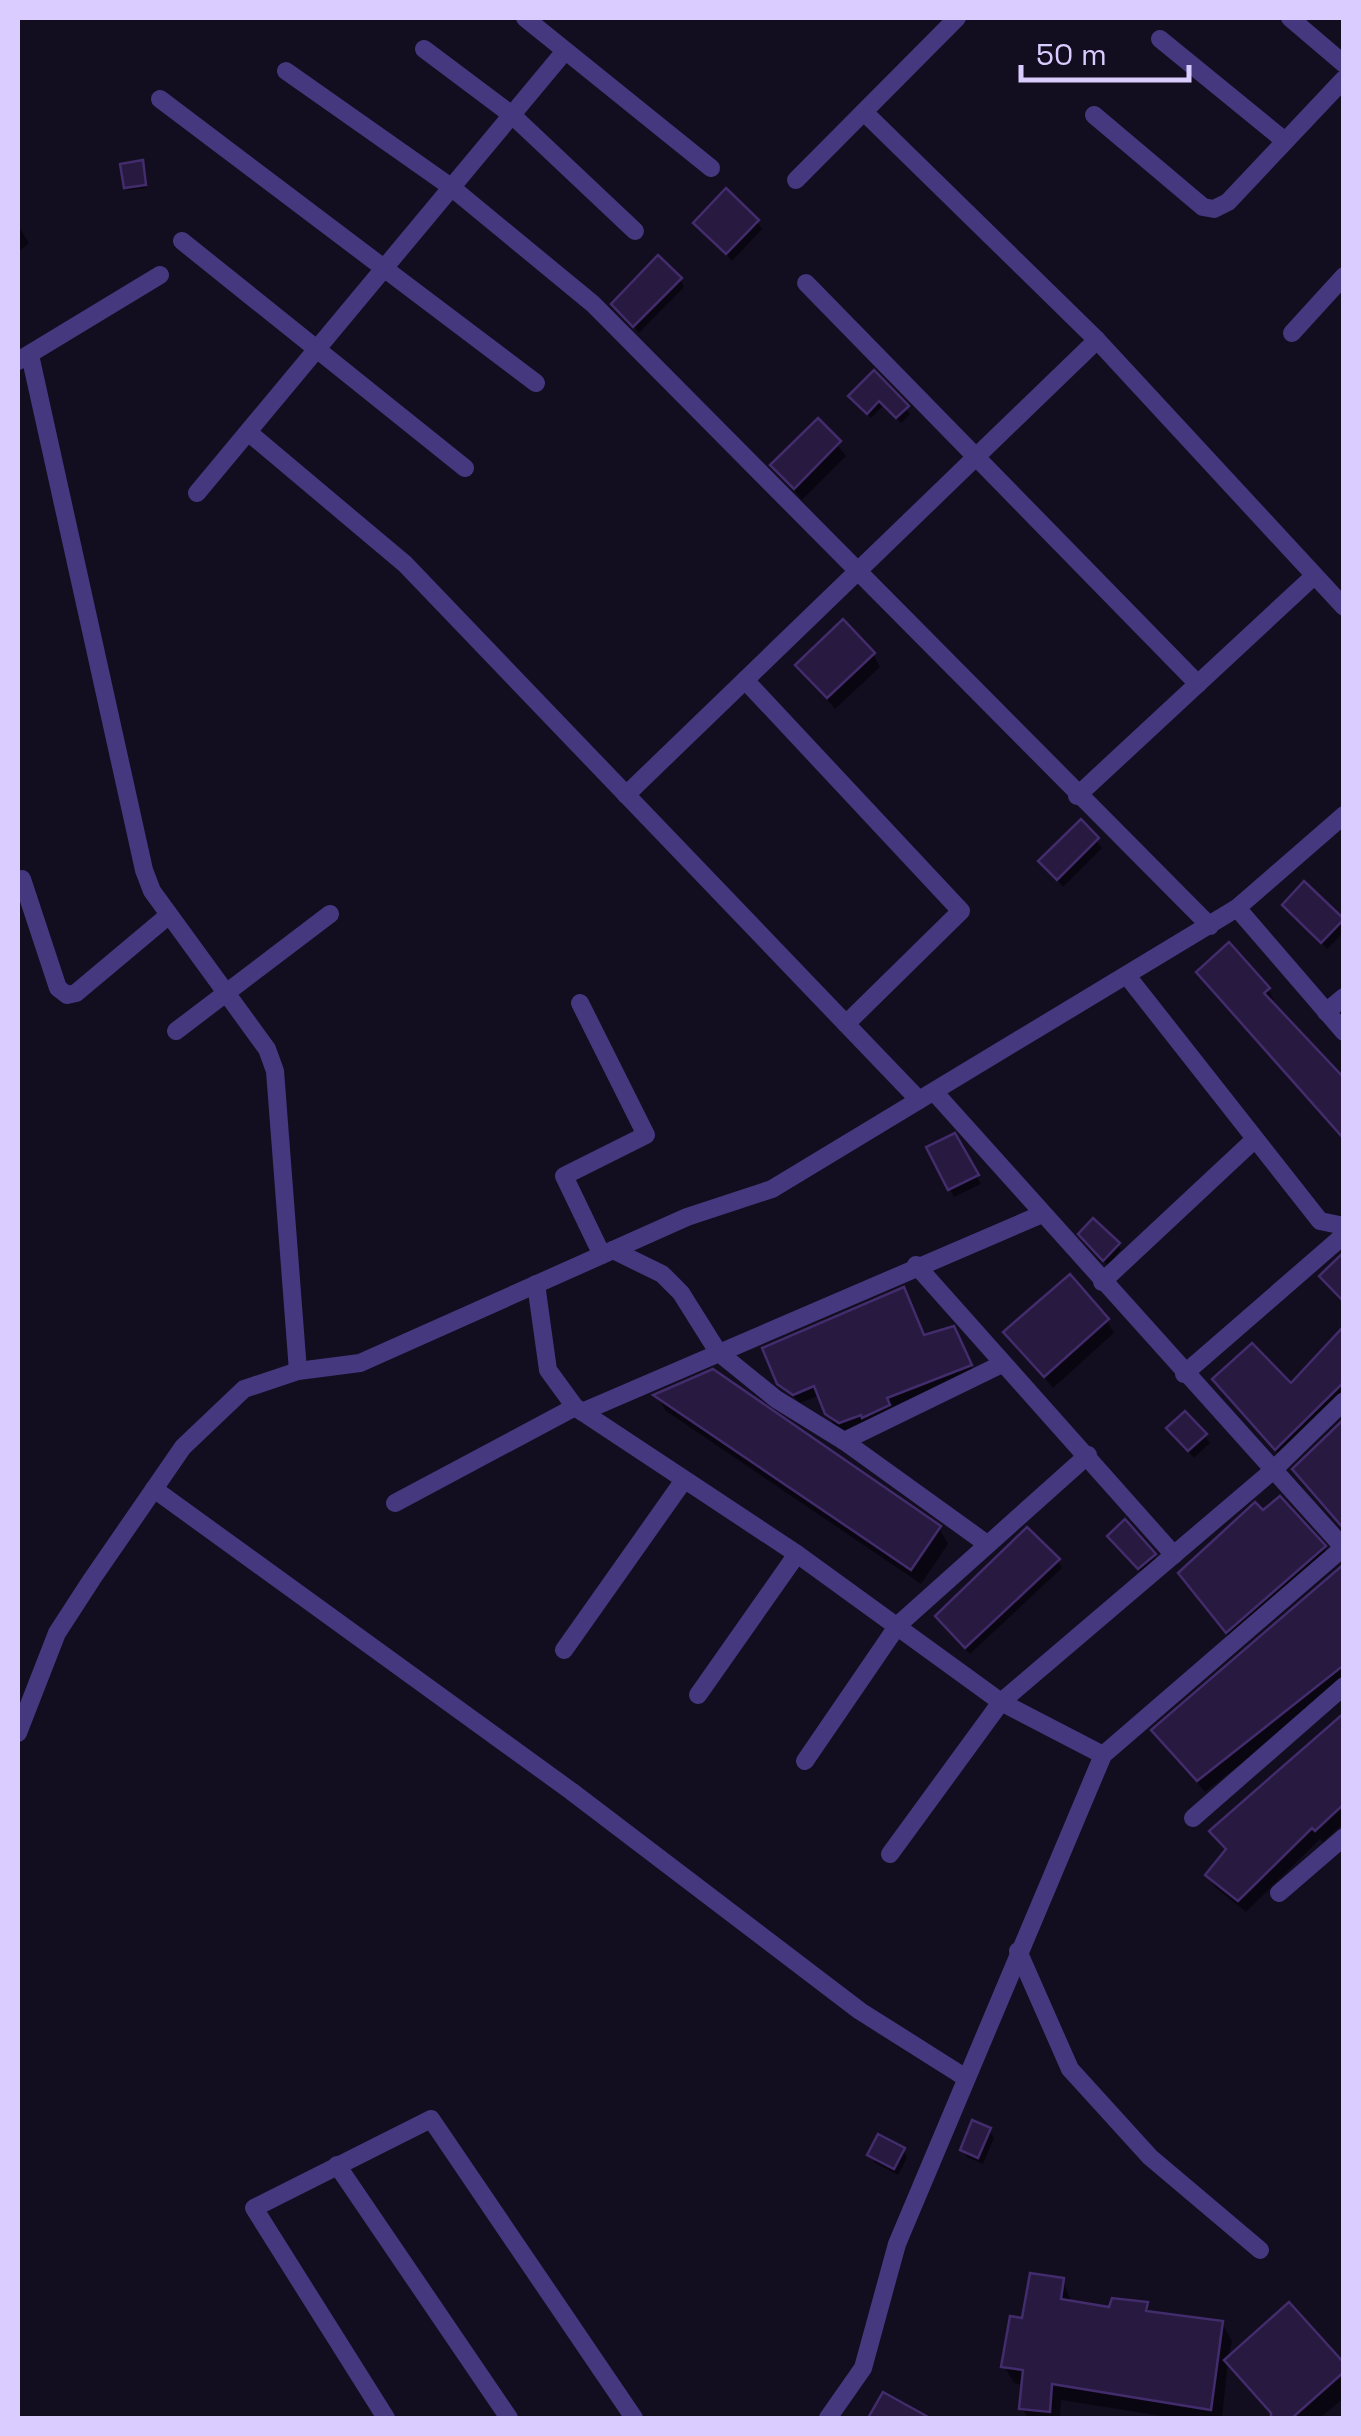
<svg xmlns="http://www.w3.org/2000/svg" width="1361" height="2436" viewBox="0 0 1361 2436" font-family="'Space Grotesk',sans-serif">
	<rect width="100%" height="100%" fill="#130d20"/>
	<g fill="#0007">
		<polygon points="143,166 146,188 128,190 126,187"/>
		<polygon points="757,221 762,229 732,261 696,223"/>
		<polygon points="18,225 29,243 18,252"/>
		<polygon points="680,279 684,287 639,333 614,304"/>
		<polygon points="874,374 910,414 901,423 883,406 871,418 855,403"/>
		<polygon points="818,421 846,456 802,500 773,465"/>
		<polygon points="873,654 880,667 835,709 798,665"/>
		<polygon points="1081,823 1102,848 1063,887 1042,862"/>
		<polygon points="1305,884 1344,923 1344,932 1327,949 1285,905"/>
		<polygon points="1199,972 1268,989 1274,1000 1270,1003 1344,1083 1344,1140"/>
		<polygon points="954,1137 981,1184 954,1197 930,1148"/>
		<polygon points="1085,1240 1118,1244 1121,1250 1108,1265"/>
		<polygon points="1107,1321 1114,1333 1053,1388 1006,1332"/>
		<polygon points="953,1329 975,1375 891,1408 893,1415 846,1432 833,1424 820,1395 800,1403 779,1382"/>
		<polygon points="1344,1331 1344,1400 1282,1458 1215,1380 1291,1386"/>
		<polygon points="657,1396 939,1528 948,1544 921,1584 666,1411"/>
		<polygon points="1174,1436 1205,1436 1210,1443 1194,1458"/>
		<polygon points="1110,1537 1154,1555 1158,1563 1144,1575"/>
		<polygon points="1324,1548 1330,1558 1233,1642 1187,1584"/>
		<polygon points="1058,1561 1062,1568 970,1654 943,1624"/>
		<polygon points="1344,1566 1344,1683 1205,1792 1154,1730"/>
		<polygon points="1344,1713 1344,1823 1323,1842 1320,1839 1246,1912 1215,1887 1208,1875 1227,1851 1213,1831"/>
		<polygon points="989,2130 994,2138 983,2164 967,2157 962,2149"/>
		<polygon points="903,2150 907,2158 898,2175 875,2163 870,2155"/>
		<polygon points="1063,2281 1072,2303 1111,2310 1146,2304 1151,2314 1222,2323 1232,2341 1228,2360 1344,2366 1344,2398 1320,2418 1273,2418 1228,2362 1222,2418 1174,2418 1061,2400 1060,2418 1028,2418 1022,2408 1024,2385 1014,2383 1004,2366 1024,2321"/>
	</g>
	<g fill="#271940" stroke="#422c6c" stroke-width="2.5">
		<polygon points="143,160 146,185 124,188 120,164"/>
		<polygon points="726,188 759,220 726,254 693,223"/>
		<polygon points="658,255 682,278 633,327 611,304"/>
		<polygon points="874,370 909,406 896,418 879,401 867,414 848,396"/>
		<polygon points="818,418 841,441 794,489 770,465"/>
		<polygon points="843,619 875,653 827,698 795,665"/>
		<polygon points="1081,819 1099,838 1057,880 1038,861"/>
		<polygon points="1304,881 1344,919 1321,943 1282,905"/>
		<polygon points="1229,942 1270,988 1264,993 1344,1078 1344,1139 1196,972"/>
		<polygon points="955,1133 979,1175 948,1190 926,1147"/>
		<polygon points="1093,1218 1120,1243 1103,1261 1078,1234"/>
		<polygon points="1344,1252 1344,1302 1319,1276"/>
		<polygon points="1070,1274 1109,1319 1044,1377 1003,1332"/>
		<polygon points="904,1287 924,1335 954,1326 972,1365 887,1398 890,1405 862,1418 861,1415 839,1423 825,1414 814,1386 793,1395 777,1384 762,1348"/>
		<polygon points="1344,1326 1344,1382 1275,1450 1212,1379 1252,1343 1291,1383"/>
		<polygon points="713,1369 941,1526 911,1570 653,1395"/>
		<polygon points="1185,1411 1207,1434 1188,1451 1166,1428"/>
		<polygon points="1344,1419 1344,1529 1292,1469"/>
		<polygon points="1280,1496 1326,1546 1226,1633 1178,1573 1255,1502 1263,1510"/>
		<polygon points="1125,1519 1156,1554 1138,1569 1107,1536"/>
		<polygon points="1027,1527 1060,1559 965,1648 935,1616"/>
		<polygon points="1344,1564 1344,1665 1197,1781 1151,1730"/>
		<polygon points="1344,1713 1344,1804 1315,1831 1312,1828 1238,1901 1205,1875 1226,1849 1209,1831"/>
		<polygon points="972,2120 991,2128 978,2158 960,2150"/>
		<polygon points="878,2134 905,2148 894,2169 867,2155"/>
		<polygon points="1030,2273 1064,2278 1061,2299 1109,2307 1112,2298 1148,2302 1146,2311 1223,2321 1211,2410 1052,2384 1050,2412 1019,2409 1023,2370 1001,2367 1010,2316 1022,2318"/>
		<polygon points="1289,2302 1344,2363 1344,2372 1292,2418 1271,2418 1271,2413 1224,2360"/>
		<polygon points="883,2392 930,2418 868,2418"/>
	</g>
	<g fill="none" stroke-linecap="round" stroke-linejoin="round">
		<g stroke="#46387e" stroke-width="18">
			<polyline points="525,18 711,168"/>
			<polyline points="1290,18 1344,64"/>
			<polyline points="1160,39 1285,141"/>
			<polyline points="424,49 512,115 635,231"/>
			<polyline points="286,71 451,187 593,304 1210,926"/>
			<polyline points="160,99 536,383"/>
			<polyline points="864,112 1097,340 1344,607"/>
			<polyline points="1094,115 1203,207 1214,209 1228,202 1344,79"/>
			<polyline points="796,180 957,18"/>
			<polyline points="182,241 465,468"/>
			<polyline points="806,283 1198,684"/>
			<polyline points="1292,333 1344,276"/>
			<polyline points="30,355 144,870 152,891 267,1049 275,1071 298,1371"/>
			<polyline points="18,361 160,275"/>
			<polyline points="248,432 405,564 919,1100"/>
			<polyline points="197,493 565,51"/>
			<polyline points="745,680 961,911 846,1024"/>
			<polyline points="626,795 1097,340"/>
			<polyline points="1077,796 1314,576"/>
			<polyline points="22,879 58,988 67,995 76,993 169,915"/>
			<polyline points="1237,908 1344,1032"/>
			<polyline points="1128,977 1320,1221 1344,1226"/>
			<polyline points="580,1003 646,1135 564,1176 602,1255"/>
			<polyline points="1326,1012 1344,997"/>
			<polyline points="176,1031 330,914"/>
			<polyline points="936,1094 1343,1547"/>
			<polyline points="613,1250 662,1274 681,1293 718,1352 776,1399 844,1441 987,1544"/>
			<polyline points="916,1265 1174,1555"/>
			<polyline points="1102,1282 1254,1140"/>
			<polyline points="536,1284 548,1370 575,1407 797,1554 1001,1702 1103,1755"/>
			<polyline points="1184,1374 1344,1235"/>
			<polyline points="582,1412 1040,1215"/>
			<polyline points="844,1441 1002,1364"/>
			<polyline points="154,1489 571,1791 860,2011 966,2078"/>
			<polyline points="395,1503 575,1407"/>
			<polyline points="564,1650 684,1480"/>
			<polyline points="698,1695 797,1554"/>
			<polyline points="18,1733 57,1633 92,1579 183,1447 244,1389 298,1371 360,1363 687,1217 772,1189 1237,908 1344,815"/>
			<polyline points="805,1761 898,1625 1088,1455"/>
			<polyline points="1193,1818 1344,1686"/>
			<polyline points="890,1854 1001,1702 1271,1472 1344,1401"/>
			<polyline points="1279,1893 1344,1837"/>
			<polyline points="1018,1951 1070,2069 1150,2157 1260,2250"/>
			<polyline points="337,2165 509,2418"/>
			<polyline points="386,2418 254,2208 431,2119 634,2418"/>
			<polyline points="828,2418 863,2368 897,2244 1103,1755 1344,1547"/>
		</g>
	</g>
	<rect width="1361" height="2436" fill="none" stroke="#daccfe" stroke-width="40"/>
	<path d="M1021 65v15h168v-15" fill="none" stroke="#daccfe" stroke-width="5"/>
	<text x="1036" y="65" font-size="30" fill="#daccfe" stroke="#130d20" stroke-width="8" paint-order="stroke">50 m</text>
</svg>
